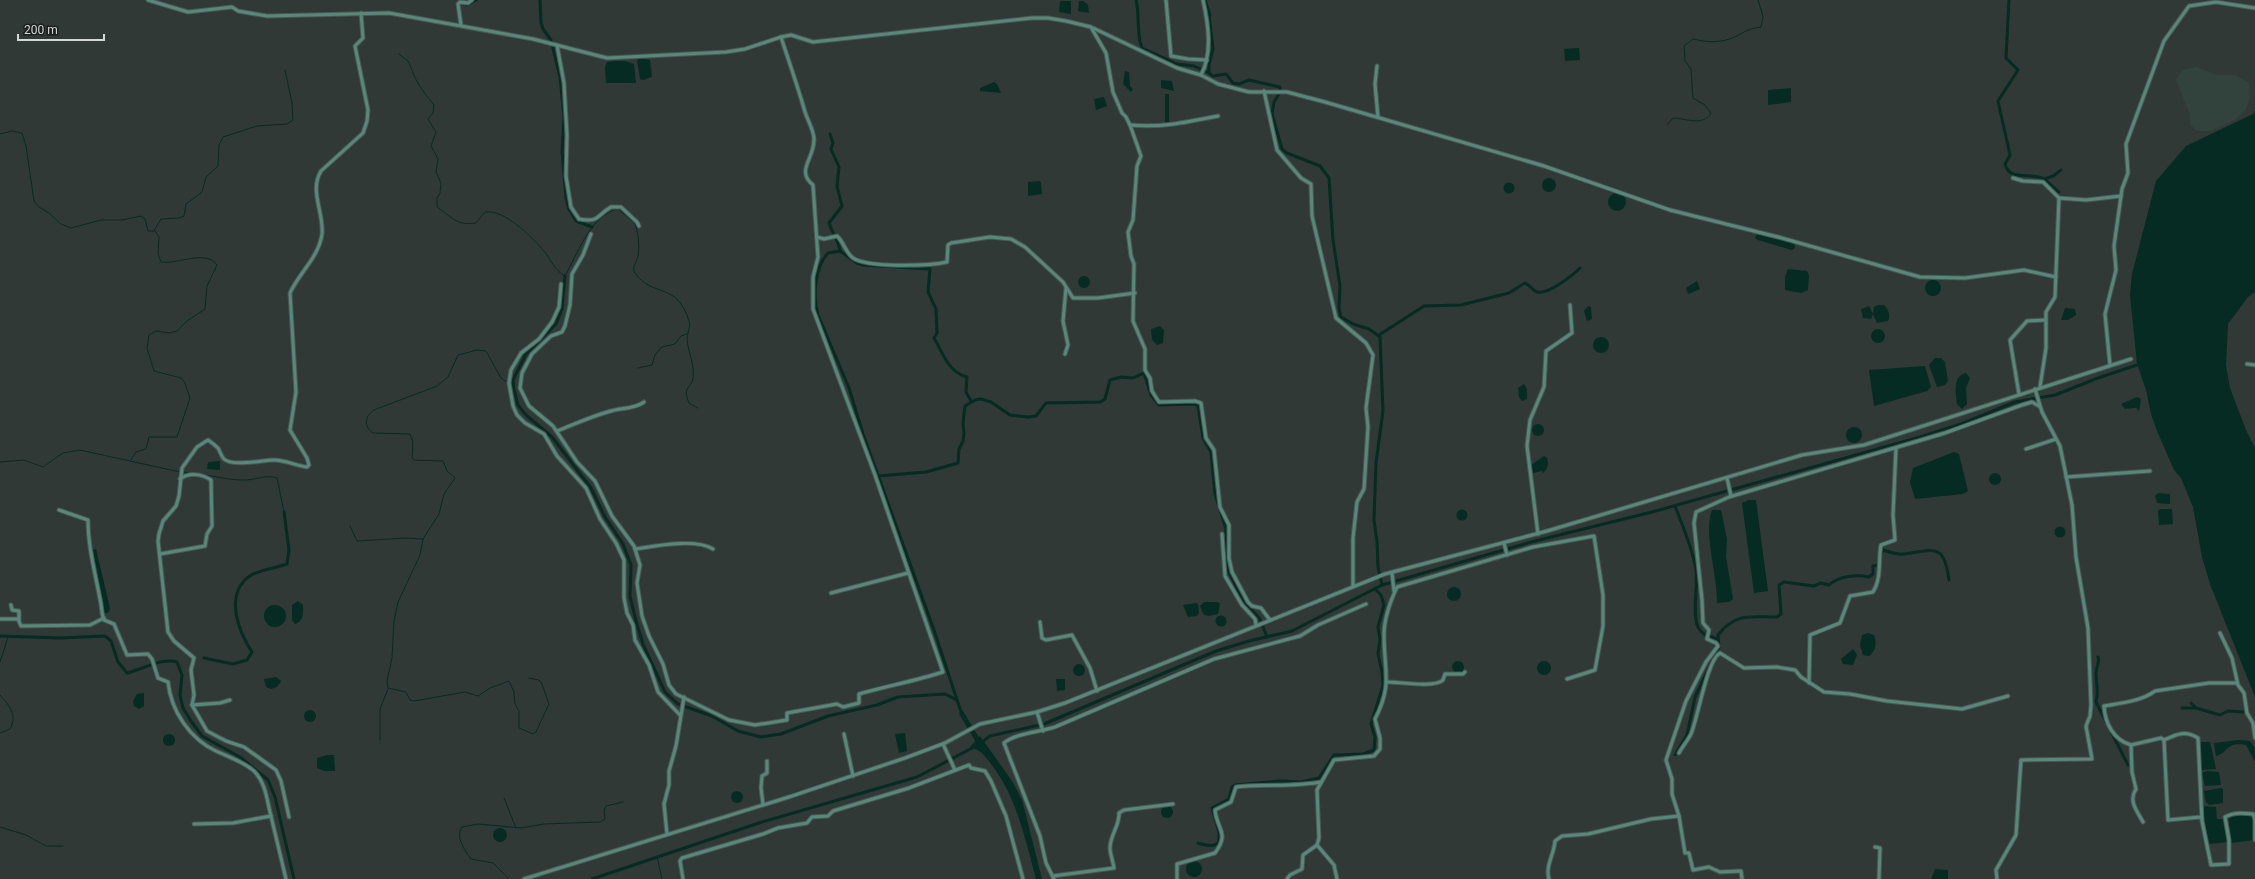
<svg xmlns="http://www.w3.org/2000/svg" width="2255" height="879" viewBox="0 0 2255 879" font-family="Roboto,sans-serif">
	<rect width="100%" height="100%" fill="#303936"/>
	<polygon fill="#32433d" points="2196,67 2217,75 2235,75 2249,83 2249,101 2246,109 2235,120 2211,131 2197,131 2190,124 2190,115 2176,80 2183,70"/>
	<g fill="#052b22">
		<polygon points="1060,1 1071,1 1071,14 1059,12"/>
		<polygon points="1079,1 1083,1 1088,5 1089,13 1078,11"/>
		<polygon points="1579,48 1580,60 1565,61 1564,49"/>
		<polygon points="639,58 650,60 652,77 643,80 640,79 637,61"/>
		<polygon points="615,61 625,61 634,64 636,83 606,83 605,67 607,62"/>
		<polygon points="1125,71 1129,72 1130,86 1133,89 1131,92 1123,84"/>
		<polygon points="1161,80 1172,81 1174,91 1161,88"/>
		<polygon points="994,82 997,84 1001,93 980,91 980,88"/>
		<polygon points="1791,88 1791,102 1768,105 1768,90"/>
		<rect x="1165" y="94" width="4" height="29"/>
		<polygon points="1104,97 1107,106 1096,110 1094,99"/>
		<polygon points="2255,110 2255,292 2248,297 2228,324 2226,365 2230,388 2246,430 2255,448 2255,697 2210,584 2202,557 2193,507 2181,478 2174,470 2157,431 2151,414 2146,390 2137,364 2130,295 2132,274 2156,181 2186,146 2253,114"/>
		<circle cx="1549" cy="185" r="7"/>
		<polygon points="1039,181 1041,182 1042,194 1028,196 1028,182"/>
		<circle cx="1509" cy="188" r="5.5"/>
		<circle cx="1617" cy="202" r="9"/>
		<polygon points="1757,234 1794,243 1795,248 1792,250 1758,240 1755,238"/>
		<polygon points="1788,269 1807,271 1809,275 1808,290 1801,293 1785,290 1785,277"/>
		<circle cx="1084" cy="282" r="6"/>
		<circle cx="1933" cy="288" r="8"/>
		<polygon points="1697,281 1700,289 1688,294 1686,288"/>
		<path d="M1878 305H1884C1888 309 1891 315 1888 321L1877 323 1873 314 1871 319 1863 318 1861 309 1869 306 1873 314 1874 307Z"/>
		<polygon points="1588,306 1591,307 1592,319 1587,321 1584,311"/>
		<polygon points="2065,308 2075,309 2076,315 2068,320 2061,320"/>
		<polygon points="1160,326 1164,330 1163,343 1157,345 1152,340 1151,329"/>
		<circle cx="1878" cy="336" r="7"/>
		<circle cx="1601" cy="345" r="8"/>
		<polygon points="1935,358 1941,358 1945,362 1948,381 1945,385 1937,387 1929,365"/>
		<polygon points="1925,366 1931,387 1927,391 1874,406 1869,370"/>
		<path d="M1966 373 1970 378 1966 388 1967 404 1962 409 1957 404C1956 393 1952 376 1966 373Z"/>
		<polygon points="1524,384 1527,389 1527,399 1522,401 1519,397 1518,388"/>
		<polygon points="2137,397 2141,399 2139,411 2136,408 2125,409 2121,404"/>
		<circle cx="1538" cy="430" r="6"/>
		<circle cx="1854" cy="435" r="8"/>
		<polygon points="1954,452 1959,454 1968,491 1963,494 1915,499 1910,482 1913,468"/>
		<path d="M1544 456 1547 458C1549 464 1548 468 1543 473L1542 471 1533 473 1531 465Z"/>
		<polygon points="220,461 220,470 207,469 208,462"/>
		<circle cx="1995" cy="479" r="6"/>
		<polygon points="2158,493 2170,494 2170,504 2157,503 2155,496"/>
		<polygon points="1749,500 1756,500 1768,591 1754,593 1742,503"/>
		<polygon points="2160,509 2172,509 2173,524 2159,525 2158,511"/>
		<circle cx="1462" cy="515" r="5.5"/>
		<path d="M1712 510H1721L1727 539 1726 557 1733 599 1729 602 1717 603C1718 577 1703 533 1712 510Z"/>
		<circle cx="2060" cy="532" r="5.5"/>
		<polygon points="96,549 109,604 110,609 108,613 104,613 93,550"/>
		<circle cx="1454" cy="594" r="7"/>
		<path d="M298 601 303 605C303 614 304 621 295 624L292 620V605Z"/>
		<polygon points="1204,602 1218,602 1220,604 1218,614 1208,616 1203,614 1200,606"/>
		<polygon points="1196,603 1198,604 1199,613 1197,616 1188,617 1183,605"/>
		<circle cx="275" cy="616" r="11"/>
		<circle cx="1221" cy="621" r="5.5"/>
		<path d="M1868 633 1874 635C1877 643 1876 651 1869 656L1863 655 1860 645 1862 635Z"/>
		<polygon points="1853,649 1857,655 1853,665 1843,664 1841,659"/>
		<circle cx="1458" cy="667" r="6"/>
		<circle cx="1544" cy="668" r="7"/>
		<circle cx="1079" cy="670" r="6"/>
		<polygon points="276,677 281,681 277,687 271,689 266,687 264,679"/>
		<polygon points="1056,679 1065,679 1065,690 1057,691"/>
		<polygon points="144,693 144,706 139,709 134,706 133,701 137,694"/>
		<circle cx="310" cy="716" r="6"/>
		<polygon points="905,733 907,751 899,753 895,734"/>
		<circle cx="169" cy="740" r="6"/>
		<path d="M980 736 1012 781 1022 800 1042 879H1036C1025 839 1017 797 991 764 985 756 980 749 970 747Z"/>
		<path d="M2239 740 2250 741 2255 748V762L2246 745C2226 741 2228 753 2216 756L2214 743Z"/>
		<polygon points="2199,742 2210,742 2216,769 2200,770"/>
		<polygon points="327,755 334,755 335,771 324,771 317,768 317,758"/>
		<polygon points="2207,771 2219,772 2221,785 2205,786 2202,773"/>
		<polygon points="2221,788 2223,789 2223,803 2209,805 2206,802 2204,791"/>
		<circle cx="737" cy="797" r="6"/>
		<circle cx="1167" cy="812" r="6"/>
		<polygon points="2202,806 2216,807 2217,819 2225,819 2228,842 2209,844"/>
		<polygon points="2251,814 2253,820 2254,840 2231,843 2228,816"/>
		<circle cx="500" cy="835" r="7"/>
		<circle cx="1194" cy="869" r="8"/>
		<polygon points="1935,869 1948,870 1948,879 1931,879"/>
	</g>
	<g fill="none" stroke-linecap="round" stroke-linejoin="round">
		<g stroke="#052b22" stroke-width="1">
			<path d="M399 54 409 62C414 79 422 91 434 105L433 113 428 119 436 132 431 146 438 159 436 172 441 183 440 193 437 198V207C452 217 456 226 476 223L485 212C504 209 531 236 543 250 551 259 554 270 565 276 577 255 591 214 618 209L635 223C638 233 640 246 638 256 637 262 631 268 635 273 652 298 677 281 689 321 691 327 687 333 687 339 688 352 695 365 693 378 691 389 682 386 689 403L698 408"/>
			<path d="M1667 125 1673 118C1685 118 1703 127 1711 113L1705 105 1693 98 1691 69 1685 61 1684 46 1693 39C1709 43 1722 43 1737 36 1745 31 1752 28 1761 27L1763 16 1758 0"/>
			<polyline points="0,134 12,131 22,133 26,146 34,201 39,207 49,213 61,224 71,228 101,220 122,220 141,216 145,219 148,231 154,231 161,219 179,218 184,216 186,204 202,192 206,177 218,166 219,145 223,137 257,126 287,124 293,120 292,103 285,70"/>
			<polyline points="638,368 652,365 655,355 662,347 675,344 681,336 687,334"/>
			<path d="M508 383 501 378 486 351 477 350 458 355 448 377 437 386 374 410C365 416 363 426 373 433L410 434 413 442 412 458 414 460 443 461 447 471 455 478 444 494 439 514 423 539 420 555 398 602 394 621 392 658 387 681 388 688 406 692 410 700 414 701 465 692 478 696 490 688 509 681 514 692 515 704 519 711V728L533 734 536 732 549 704 542 684 539 680 529 678"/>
			<path d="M131 460 136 452 146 449 149 437H177L190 398 185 383 181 378 154 371 147 348 149 335 156 331 169 333 177 331 187 321 205 309 207 286 217 265C207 249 175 265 161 262L158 254 159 237 155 231"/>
			<polyline points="0,462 24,460 43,467 63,453 80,450 180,472"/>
			<polyline points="184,472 190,473"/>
			<path d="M203 475C216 476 228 480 241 480 254 481 265 474 277 478L284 512"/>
			<polyline points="350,526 357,541 405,538 423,539"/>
			<polyline points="0,662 8,637"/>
			<path d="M0 695C9 705 18 715 10 729L0 733"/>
			<polyline points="380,740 380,709 388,689"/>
			<polyline points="504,798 516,828"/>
			<polyline points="0,827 26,835 46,846 63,846"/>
			<polyline points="657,856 662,879"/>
			<path d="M508 878 493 863 471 859C465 850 455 838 462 827L478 824 521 828 544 824 600 822 605 819 604 810 606 806 623 802"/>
		</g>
		<g stroke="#052b22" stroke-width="3">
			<polyline points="540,0 541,23 543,29 551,40 560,77 564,117 562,152 566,198 569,209 576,221 592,227"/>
			<path d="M1136 0C1140 15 1136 34 1142 48L1177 64 1194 66 1207 72"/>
			<path d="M2009 0 2006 58 2018 70 1998 101 2010 155 2005 164C2010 183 2032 171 2044 179 2049 182 2053 188 2059 192"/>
			<polyline points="467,5 476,0"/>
			<polyline points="1209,15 1213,49 1209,64 1209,73 1213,76 1226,74 1233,83 1239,84 1249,80 1280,87 1279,94 1274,102 1272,114 1282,149 1287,153 1320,166 1329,178 1333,240 1340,286 1339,308 1341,317 1353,324 1369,329 1380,337 1383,411 1376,463 1374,520 1377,542 1378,567 1382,585"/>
			<path d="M830 134 833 143 831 149 839 167 837 186 842 206 829 223C832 233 839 241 840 251"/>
			<polyline points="2044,179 2053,176 2061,170"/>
			<polyline points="565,276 562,309 556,324 526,354 513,380 514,389 518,405 526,415 552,437 591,488 605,517 623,544 631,565 630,596 636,621 643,644 665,692 678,704 712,716 738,731 761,737 781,734 828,716 877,705 898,697 945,694 957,700 962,714"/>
			<path d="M1379 335 1424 306 1461 305 1509 293 1525 283C1530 285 1532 290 1537 292 1548 295 1573 275 1580 268"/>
			<polyline points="2095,379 2140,364"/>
			<polyline points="878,476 926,472 958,463 959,449 963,441 964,433 963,423 965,406 975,400 981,399 991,402 1010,415 1028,417 1036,416 1046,403 1100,402 1105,399 1110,380 1121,377 1133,378 1144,373 1151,395 1159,405 1194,404 1198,406 1203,438 1211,452 1215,494 1226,529 1227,568 1243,600 1260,619 1267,637"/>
			<path d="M1675 506C1683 527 1692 546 1696 570 1698 586 1692 615 1698 627 1702 636 1710 636 1718 639"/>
			<path d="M1880 556 1883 550C1889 552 1897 555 1904 554 1934 550 1944 542 1949 580"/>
			<path d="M0 636 60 638 105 636 111 641 118 662 127 673C141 670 163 657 177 662L182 675 180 695 183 708 191 721 202 736 240 757 268 780 275 797 294 879"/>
			<path d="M2098 657C2100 663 2096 666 2096 673 2096 683 2099 692 2096 702L2128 765"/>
			<path d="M204 658 233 664 247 660 252 652C240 634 226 600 244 581 253 570 274 569 287 564L289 550 284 512"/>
			<path d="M957 700 934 630 863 434 849 388 818 315C813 297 814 268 828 253L840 251 857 263 863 265 930 269 928 292 936 309 937 333 934 338C943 353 948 372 967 377L966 392 971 401"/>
			<polyline points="2191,703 2196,708 2220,715 2228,711 2243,712"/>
			<polyline points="2182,708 2196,708"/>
			<polyline points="982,742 990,736 1044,724 1216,651 1249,641 1292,631 1382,585 1531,542 1652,512 1920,437 1961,424 2015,402 2055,395 2093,380"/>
			<path d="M1675 755 1687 735 1695 697 1719 647 1718 635C1736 612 1751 617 1777 617L1781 614 1779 585 1784 582 1814 586 1821 583 1829 585C1839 576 1857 574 1869 577L1873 574V566L1879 565"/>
			<path d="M1198 843C1205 845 1213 848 1219 842V832L1212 808 1229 799 1232 787 1235 785 1280 781 1301 782 1319 778 1334 755 1363 754 1374 750 1375 737 1371 724 1383 686 1382 672 1378 654 1380 639 1378 627 1384 605 1381 595 1375 589"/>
			<polyline points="592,879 762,822 917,777 976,746"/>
		</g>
		<g stroke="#052b22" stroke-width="5">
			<polyline points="1204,0 1209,15"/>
			<polyline points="962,714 980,744"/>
		</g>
		<g stroke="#4e5653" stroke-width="5">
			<g id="minor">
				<polyline points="148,0 188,12 232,7 238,11 267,16 389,13 533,39 607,58 726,52 745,49 781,37 791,35 813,42 1032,18 1048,18 1066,21 1091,27 1177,68 1201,75 1218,84 1249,92 1287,92 1325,102 1544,166 1670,210 1778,237 1920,277 1965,278 2024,270 2056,277"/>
				<polyline points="1166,0 1171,56 1188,59 1207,60"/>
				<polyline points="461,25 458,4 460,2 468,3 472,0"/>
				<polyline points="1092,29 1106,53 1113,92 1122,113 1126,117 1130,125 1141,156 1137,166 1133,220 1128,232 1131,256 1134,264 1133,321 1145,349 1145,370 1150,378 1152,391 1159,402 1195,401 1201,403 1206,438 1214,450 1220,507 1229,525 1229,558 1232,572 1248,602 1252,606 1261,608 1270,620"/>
				<path d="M557 45 564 83 567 135 566 176 571 207 579 219C599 223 597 215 611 207H621L637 222 639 226"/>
				<polyline points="1377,66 1375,84 1378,117"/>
				<path d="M1201 75C1213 53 1208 23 1203 0"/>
				<polyline points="1264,91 1277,150 1301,178 1311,184 1312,216 1336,318 1366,343 1373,355 1366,408 1368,427 1364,489 1357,502 1353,538 1353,586"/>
				<path d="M1130 125C1161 128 1188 122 1218 116"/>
				<polyline points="2013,178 2023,181 2043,182 2059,198 2055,297 2046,312 2046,348 2040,387"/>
				<polyline points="2059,198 2086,200 2121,196"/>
				<path d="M591 234 583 255 572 274 570 305 565 326 562 332 551 336 532 354 522 373 520 388 529 406 553 426 577 462 595 481 612 516 634 546 640 565 637 583 642 616 649 636 663 664 669 685 676 694 729 720 755 725 787 720V713L837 704 843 707 859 703V694C887 686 915 681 943 672L875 475 813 309V277L818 257 813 185C795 170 815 159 814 138 813 129 808 121 805 112 798 87 789 62 781 37"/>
				<path d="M817 237 824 239 837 236C844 242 845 252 853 258 868 268 929 266 947 262L948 245 951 243 990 237 1011 239 1025 247 1063 282 1073 298H1098L1135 293"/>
				<polyline points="561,284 559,307 552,322 539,339 521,353 511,370 509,383 513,406 517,415 525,423 544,434 557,456 586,488 600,519 616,543 624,560 624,598 627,613 633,625 635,640 649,665 658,692 680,715"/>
				<polyline points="1065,354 1068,345 1063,321 1066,288"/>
				<polyline points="2247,364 2255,365"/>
				<polyline points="2110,365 2105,314 2116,270 2114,246 2122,189 2128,173 2126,144 2164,41 2189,6 2216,2 2255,8"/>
				<polyline points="2019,394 2010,340 2027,321 2045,320"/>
				<path d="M557 431C575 424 592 416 611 411 621 408 635 409 644 402"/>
				<polyline points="2026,449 2056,439"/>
				<polyline points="2066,477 2150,471"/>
				<polyline points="1727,478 1731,496"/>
				<path d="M59 510 88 520C88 547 95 572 100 599 102 606 101 613 104 620L114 624 127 655 148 654 152 659 158 678 168 682C171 711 190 739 216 751 229 757 244 762 254 771 266 783 267 801 271 816"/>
				<polyline points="1222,534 1225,576 1242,605 1255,619 1256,625"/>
				<polyline points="1538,534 1527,446 1530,420 1544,387 1546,351 1572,333 1570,305"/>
				<polyline points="1504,543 1507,555"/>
				<path d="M635 549C655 546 695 538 713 549"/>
				<path d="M160 554 205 546 207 534 212 526 211 480C202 474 189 472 180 479"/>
				<polyline points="1392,573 1394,591"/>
				<polyline points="831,593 908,573"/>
				<polyline points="11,605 12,610 19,611 19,620"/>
				<polyline points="0,619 18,619 21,626 90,625 104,618"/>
				<polyline points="1040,622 1042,638 1046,640 1072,635 1090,668 1097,691"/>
				<polyline points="2220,633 2232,658 2238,685 2244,693 2247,713 2253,723 2255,738"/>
				<path d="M1387 682C1400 682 1435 688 1443 680L1445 674H1463L1465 672"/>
				<path d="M1809 683 1810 635 1840 623 1850 596 1873 592C1882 578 1878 560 1881 545L1895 540 1893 515 1896 448"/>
				<polyline points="192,705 220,703 230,700"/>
				<polyline points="1037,712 1043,731"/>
				<polyline points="844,734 853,776"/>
				<polyline points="943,744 955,770"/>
				<polyline points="2131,745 2161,738 2164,740"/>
				<path d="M1679 753C1683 746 1688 740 1691 734 1698 718 1707 660 1720 653L1744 668 1777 667 1795 670 1801 677 1824 692 1850 694 1887 701 1962 709 2008 696"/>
				<polyline points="763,804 761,788 762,776 767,773 767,761"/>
				<path d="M289 817 281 781 276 770 244 747 226 741 207 731 192 705 194 695 191 670 194 658 174 641 168 632 158 541 159 534 163 521 176 506 179 496 182 468 197 447 208 440C211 442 215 445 218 448 220 451 221 456 224 459 233 467 262 460 274 460 286 460 296 466 307 467L309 465 307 458 290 430 296 392 290 293C299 273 319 257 322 234 324 212 309 191 321 171L363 133 367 121 368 110 355 46 363 38 361 13"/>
				<path d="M2201 817 2168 820 2164 740C2177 734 2185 730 2198 738L2202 821 2211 865 2229 864V840L2225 817C2234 812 2244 813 2253 814L2255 819"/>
				<polyline points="2255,819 2255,840"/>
				<path d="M2143 822C2137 811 2128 801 2136 789L2132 772 2131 745C2114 740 2105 724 2104 706 2121 703 2142 701 2155 691L2209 683H2237"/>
				<polyline points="194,824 233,823 271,816 286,879"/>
				<polyline points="667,834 664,804 669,785 669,771 676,746 684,697"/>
				<path d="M1317 845 1319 838 1317 790 1334 760 1374 756 1380 749V738L1375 719C1393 685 1384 670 1384 635 1384 619 1390 602 1397 587L1533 547 1594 536 1603 595V626L1595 670 1567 679"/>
				<polyline points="1875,847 1880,848 1879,879"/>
				<path d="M1053 876 1114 868C1113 861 1110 854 1110 848 1110 835 1120 825 1119 813L1124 810 1173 804"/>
				<polyline points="524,879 789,797 905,758 945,743 980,724 1037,712 1065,703 1385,574 1547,531 1802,455 1864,445 2131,359"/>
				<polyline points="683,879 680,861 682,858 763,834 778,828 807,823 812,817 828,816 833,811 909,788 969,765 971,768 985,771 991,781 1006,816 1023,879"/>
				<path d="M1054 879 1046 863 1040 836 1004 743C1016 733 1040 732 1055 727L1214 659 1300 636 1318 625 1366 604"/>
				<path d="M1177 879V864L1215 853C1230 833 1217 830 1215 810L1231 802 1236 787C1265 784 1293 787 1321 782"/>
				<polyline points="1287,879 1290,875 1302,869 1303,855 1317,845 1334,865 1337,879"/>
				<path d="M1549 879C1545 866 1554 855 1555 841L1562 836 1588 834 1651 819 1679 816"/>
				<polyline points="1742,879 1741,871 1720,872 1709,867 1693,870 1689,853 1685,853 1679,816 1672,794 1672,779 1666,760 1686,701 1706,662 1718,646 1716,643 1707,639 1709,630 1703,623 1702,600 1694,523 1696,512 1729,497 1945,433 2022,405 2032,402 2039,406"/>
				<polyline points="1997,879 1996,870 2016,835 2021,760 2092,759 2086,726 2090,716 2091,705 2088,628 2076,557 2072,505 2060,446 2042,412 2035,389"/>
			</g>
		</g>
		<use href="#minor" stroke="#568979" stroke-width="3"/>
	</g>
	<path d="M18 34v6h86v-6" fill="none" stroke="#d4d9d7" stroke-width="2"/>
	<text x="24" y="34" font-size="12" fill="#d4d9d7" stroke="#1b1f1e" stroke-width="3" paint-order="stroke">200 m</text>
</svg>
